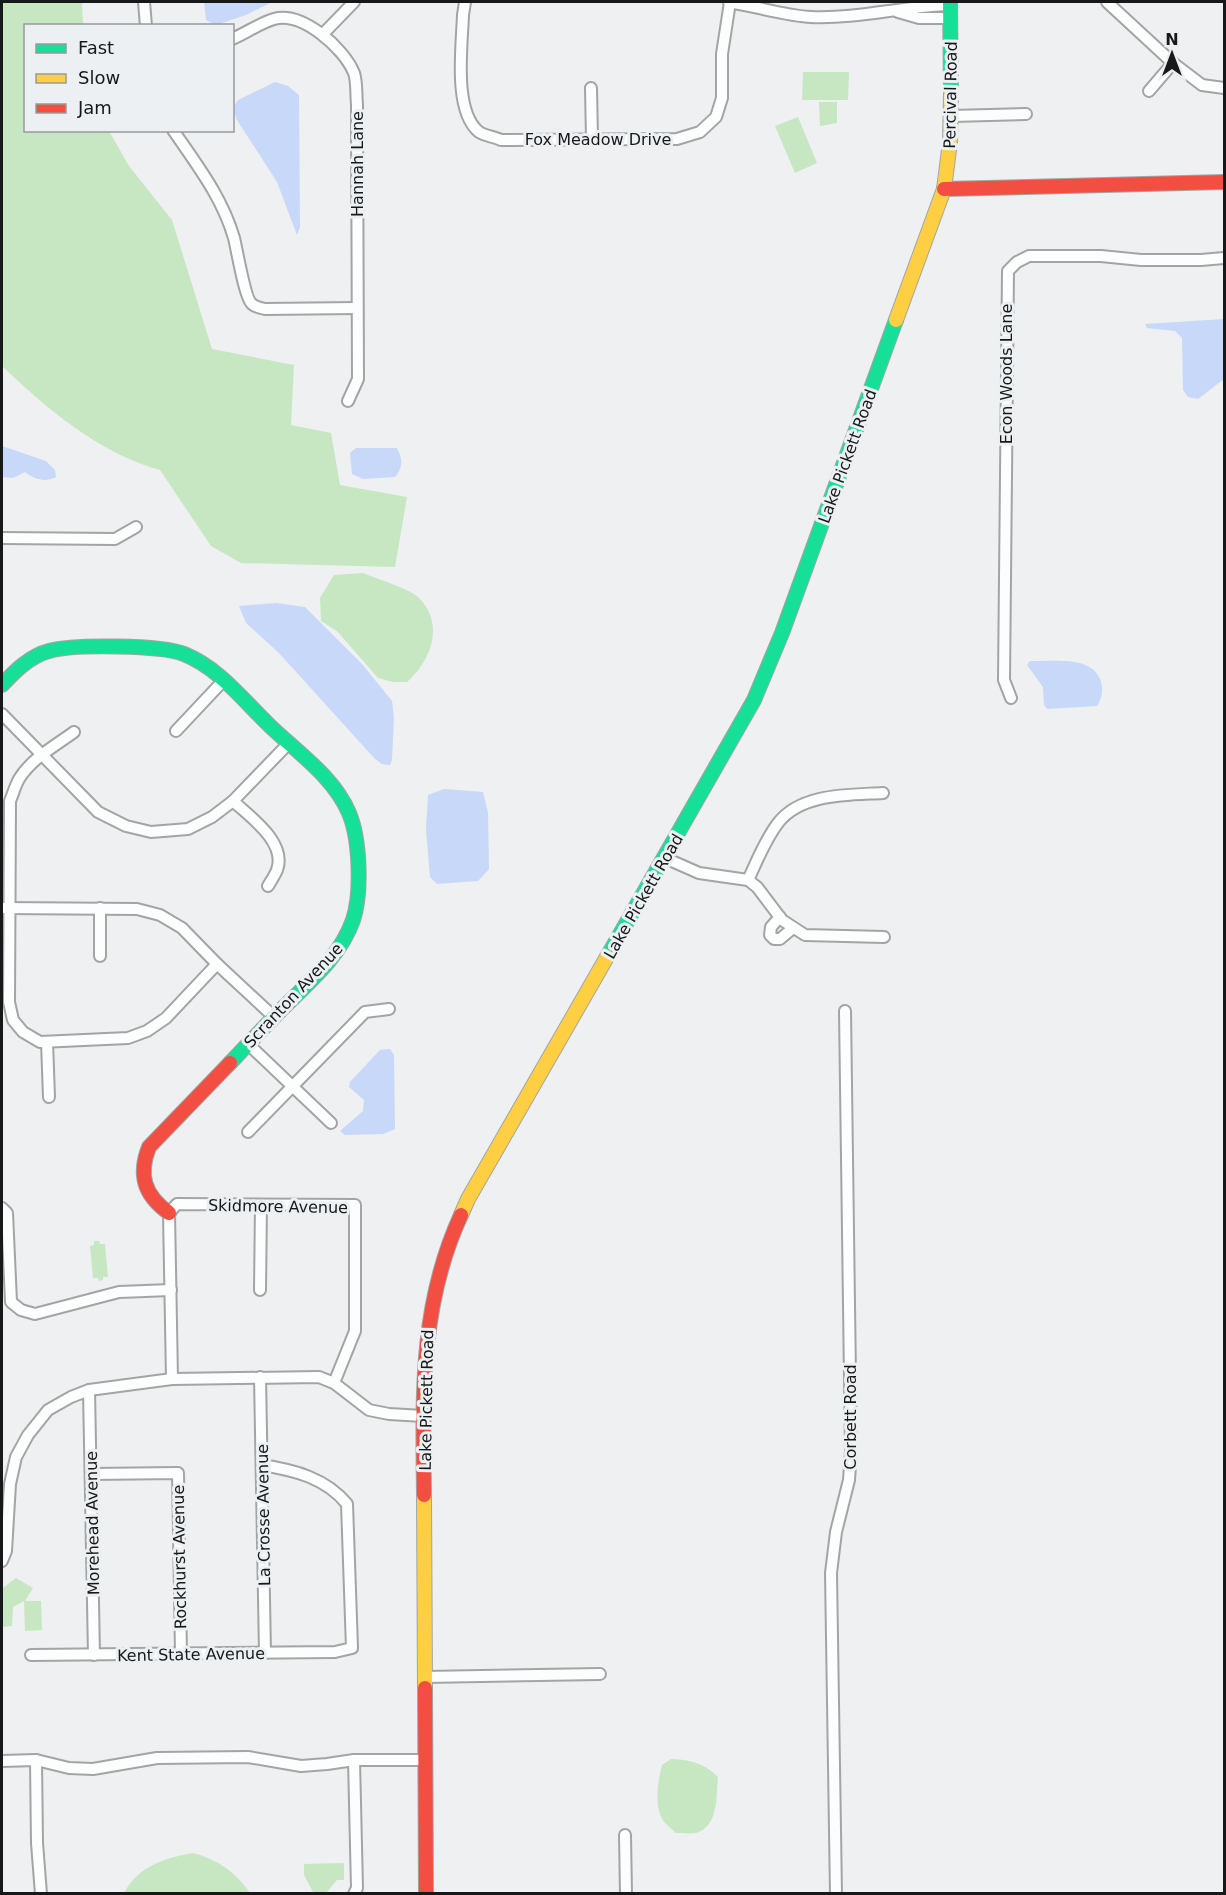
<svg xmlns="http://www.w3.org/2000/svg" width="1226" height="1895" viewBox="0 0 1226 1895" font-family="'DejaVu Sans',sans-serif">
	<rect width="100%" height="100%" fill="#eef0f2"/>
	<g fill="#c6e7c2">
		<path d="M2 2H82L83 25 26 26V130L109 131 129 166 172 220 212 349 294 365 291 425 331 433 340 485 407 497 395 567 241 563 211 546 160 470C99 453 47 409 2 366Z"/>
		<polygon points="803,72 849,72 848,100 802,100"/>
		<polygon points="819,102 837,102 837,123 820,126"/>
		<polygon points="798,117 817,163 795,173 775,126"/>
		<path d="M363 573C375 578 410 589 418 597 445 623 432 660 407 682H393L378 678 337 631 321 621 320 598 334 575Z"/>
		<polygon points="94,1241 99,1241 100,1244 105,1244 108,1277 103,1277 103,1280 99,1281 98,1278 93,1278 90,1246 94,1245"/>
		<polygon points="16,1578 33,1588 25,1601 41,1601 42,1630 25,1631 24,1601 13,1607 12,1626 2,1627 2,1595 3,1588"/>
		<path d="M671 1759C691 1760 704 1763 718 1777 716 1796 719 1826 696 1833 691 1834 682 1833 676 1833 672 1829 665 1824 662 1819 654 1803 658 1781 662 1765Z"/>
		<path d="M193 1853C219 1860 235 1872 250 1893H124C138 1866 165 1858 193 1853Z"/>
		<polygon points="344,1863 344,1880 337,1880 326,1893 313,1892 304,1875 304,1864"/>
	</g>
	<g fill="#c7d8f9">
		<polygon points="204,2 272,2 246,15 216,25 206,20"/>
		<polygon points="275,82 288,86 299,95 300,227 297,235 277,182 237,120 233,108 238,100"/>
		<polygon points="1224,319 1224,379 1198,399 1188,397 1183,390 1182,338 1175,331 1147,328 1145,324"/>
		<path d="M2 446 46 461 55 470 56 477C45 483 34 479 25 472L13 478 2 477Z"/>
		<path d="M356 448H397C403 460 403 467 395 477L363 479 352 474 350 453Z"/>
		<polygon points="276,603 305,607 362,664 392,701 394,718 392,760 390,765 382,764 375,759 279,653 246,623 239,606"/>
		<path d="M1030 661C1052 662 1090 655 1100 679 1104 689 1102 698 1097 706L1047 709 1044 705 1043 687 1027 665Z"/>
		<polygon points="444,789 483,792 488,813 489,869 478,881 437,884 430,877 426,830 428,795"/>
		<polygon points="390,1049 394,1055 395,1129 383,1134 345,1135 340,1131 363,1111 364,1100 349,1087 350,1082 380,1050"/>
	</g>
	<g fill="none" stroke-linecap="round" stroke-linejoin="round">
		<g stroke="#a3a4a6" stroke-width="14">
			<g id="street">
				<polyline points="144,2 146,26"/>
				<path d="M465 2 463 15C462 46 453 111 479 132 485 136 495 137 501 140L677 139 700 132 716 117 722 98V54L730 2"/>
				<path d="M729 2C753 6 788 16 811 17 858 19 904 6 950 5"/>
				<polyline points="1107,2 1173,63 1202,85 1224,88"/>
				<polyline points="898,12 919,18 950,18"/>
				<polyline points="323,34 354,2"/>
				<path d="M232 39C246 33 260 23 274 19 302 11 344 48 354 73 357 81 356 95 357 105L358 379 348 401"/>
				<polyline points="591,88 592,139"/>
				<polyline points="1149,91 1173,63"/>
				<polyline points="952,116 1026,114"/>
				<path d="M173 130C197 165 222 197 234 238 237 250 245 299 252 304 255 307 261 308 265 309L357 308"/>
				<polyline points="2,538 115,539 136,527"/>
				<polyline points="1011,698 1004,680 1008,271 1017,262 1029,256 1101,256 1141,260 1201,260 1224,258"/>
				<polyline points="2,714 98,812 126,826 151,832 188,829 212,817 233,801 288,744"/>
				<polyline points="176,731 223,681"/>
				<path d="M74 732C55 746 31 759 19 779 15 786 13 794 10 801L9 1002 13 1020 23 1032 40 1042 128 1038 147 1031 166 1018 217 964"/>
				<path d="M233 801C250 817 287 842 277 870 275 875 271 881 268 886"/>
				<polyline points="665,858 699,873 748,880 757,887 782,920 805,935 884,937"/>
				<path d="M748 880C757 861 765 840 778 823 801 793 849 795 883 793"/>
				<polyline points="2,908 137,909 160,915 182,928 217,964 274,1017"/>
				<polyline points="780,917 771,927 770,935 774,939 780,939 793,928"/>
				<polyline points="100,956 100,908"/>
				<polyline points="47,1042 49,1097"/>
				<polyline points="248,1044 331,1123"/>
				<polyline points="248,1132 365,1012 389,1009"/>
				<polyline points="2,1208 7,1213 11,1302 21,1310 35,1314 119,1292 171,1290"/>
				<polyline points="260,1290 261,1205"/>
				<polyline points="260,1377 265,1653"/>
				<polyline points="172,1379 169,1213 177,1204 355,1205 355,1331 334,1383"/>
				<polyline points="89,1390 94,1655"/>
				<polyline points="92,1474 178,1473 181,1654"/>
				<polyline points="2,1561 6,1551 10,1484 16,1457 28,1435 48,1410 71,1397 89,1390 172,1379 319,1377 334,1383 369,1410 389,1414 423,1416"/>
				<path d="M31 1655 335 1652 352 1648 347 1504C326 1478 294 1470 262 1465"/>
				<polyline points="425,1677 600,1674"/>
				<polyline points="36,1760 37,1843 41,1894"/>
				<polyline points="354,1760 357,1888 354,1894"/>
				<polyline points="2,1761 36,1760 69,1768 93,1769 157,1758 248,1757 301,1766 327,1764 354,1760 425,1760"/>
				<polyline points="625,1835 626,1894"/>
				<polyline points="836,1894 831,1573 836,1532 849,1480 851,1451 845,1011"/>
			</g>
		</g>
		<g stroke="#a3a4a6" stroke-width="16">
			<g id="fast">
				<polyline points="950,2 951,94"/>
				<path d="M2 685C15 671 30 656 49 651 73 644 162 645 184 654 219 668 243 700 270 726 297 752 334 777 349 813 360 839 362 893 353 920 340 957 310 981 283 1008 265 1026 248 1044 230 1063"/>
				<polyline points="607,957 754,700 782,633 896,320"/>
			</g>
		</g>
		<g stroke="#a3a4a6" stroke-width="16">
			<g id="slow">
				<polyline points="896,320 944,189 950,142 951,94"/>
				<polyline points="461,1215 468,1199 607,957"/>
				<polyline points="424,1495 425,1688"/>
			</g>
		</g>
		<g stroke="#a3a4a6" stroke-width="16">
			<g id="jam">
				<polyline points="944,189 1224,182"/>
				<path d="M169 1213C144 1195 138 1175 149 1147L230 1063"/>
				<path d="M424 1495C423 1398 419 1306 461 1215"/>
				<polyline points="425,1688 426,1894"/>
			</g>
		</g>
		<use href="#street" stroke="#fcfdfd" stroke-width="10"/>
		<use href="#fast" stroke="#16e098" stroke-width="14"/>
		<use href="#slow" stroke="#ffcf43" stroke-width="14"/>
		<use href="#jam" stroke="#f24e42" stroke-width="14"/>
	</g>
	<g text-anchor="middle" stroke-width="6" stroke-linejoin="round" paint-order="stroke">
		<g font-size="16" fill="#171819" stroke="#edf0f3">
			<text transform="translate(950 95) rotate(-89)" y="6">Percival Road</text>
			<text x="598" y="145">Fox Meadow Drive</text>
			<text transform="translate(357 164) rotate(-90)" y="6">Hannah Lane</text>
			<text transform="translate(1006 374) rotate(-90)" y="6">Econ Woods Lane</text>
			<text transform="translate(847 456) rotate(-70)" y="6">Lake Pickett Road</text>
			<text transform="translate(643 896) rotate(-60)" y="6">Lake Pickett Road</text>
			<text transform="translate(293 995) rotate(-47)" y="6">Scranton Avenue</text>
			<text transform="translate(278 1206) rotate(1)" y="6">Skidmore Avenue</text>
			<text transform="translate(426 1400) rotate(-89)" y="6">Lake Pickett Road</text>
			<text transform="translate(850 1417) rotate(-90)" y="6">Corbett Road</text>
			<text transform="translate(263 1515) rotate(-91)" y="6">La Crosse Avenue</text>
			<text transform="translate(92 1523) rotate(-91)" y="6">Morehead Avenue</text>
			<text transform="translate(179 1557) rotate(-91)" y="6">Rockhurst Avenue</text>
			<text transform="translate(191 1654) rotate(-1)" y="6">Kent State Avenue</text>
		</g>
	</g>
	<rect width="1226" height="1895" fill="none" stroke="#171819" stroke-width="6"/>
	<rect x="24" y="24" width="210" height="108" fill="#edf0f3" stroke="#979a9c" stroke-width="1.5"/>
	<rect x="36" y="44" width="30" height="9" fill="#16e098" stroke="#979a9c" stroke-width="1.5"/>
	<text x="78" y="54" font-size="18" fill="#171819">Fast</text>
	<rect x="36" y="74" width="30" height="9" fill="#ffcf43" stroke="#979a9c" stroke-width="1.5"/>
	<text x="78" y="84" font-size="18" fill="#171819">Slow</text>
	<rect x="36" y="104" width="30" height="9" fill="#f24e42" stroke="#979a9c" stroke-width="1.5"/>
	<text x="78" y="114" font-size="18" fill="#171819">Jam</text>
	<g transform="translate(1172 54)" stroke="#edf0f3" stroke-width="4.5" paint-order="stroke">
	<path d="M0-4.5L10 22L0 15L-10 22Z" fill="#171819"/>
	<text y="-9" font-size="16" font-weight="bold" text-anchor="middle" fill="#171819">N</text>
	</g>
</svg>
